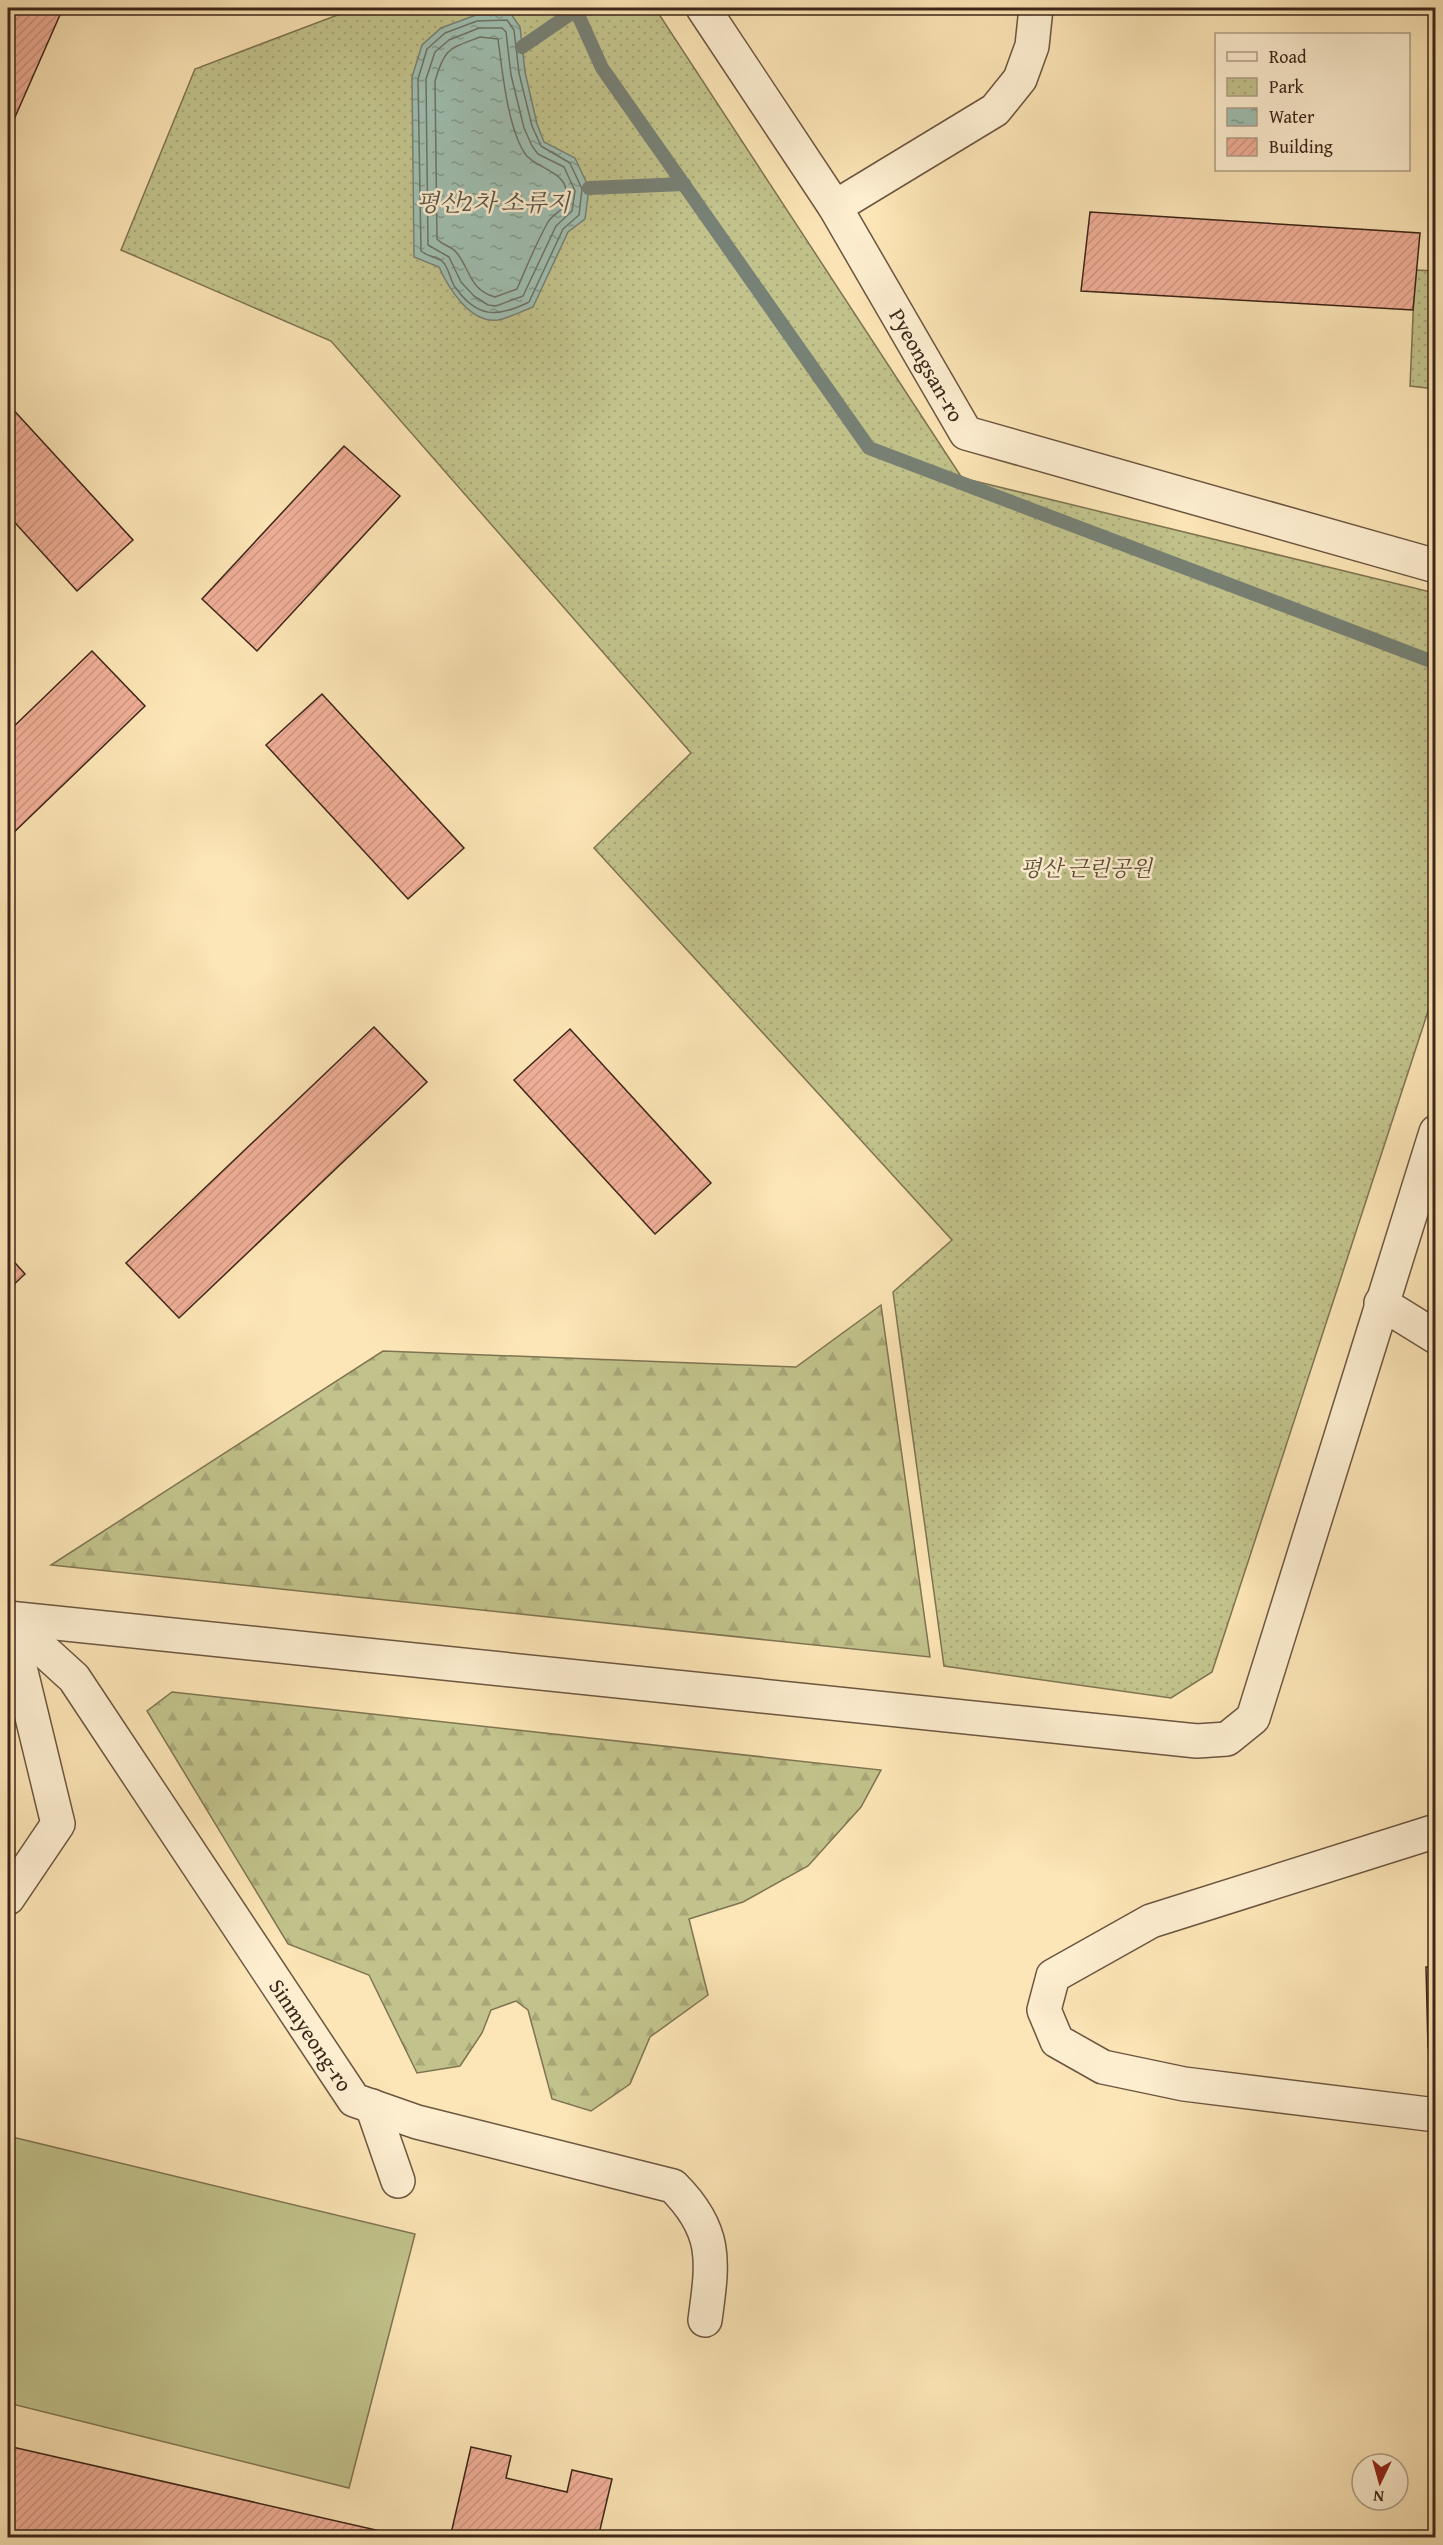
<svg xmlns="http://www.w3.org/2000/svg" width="1443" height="2545" viewBox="0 0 1443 2545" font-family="'Gentium Book Plus','Noto Serif KR',serif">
	<defs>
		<pattern id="forest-firs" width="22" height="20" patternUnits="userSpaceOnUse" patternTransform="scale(1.5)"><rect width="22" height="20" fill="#c2c38c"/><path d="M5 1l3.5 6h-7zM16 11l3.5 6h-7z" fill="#a8a778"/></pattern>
		<pattern id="park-dots" width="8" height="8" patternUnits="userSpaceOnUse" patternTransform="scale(1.5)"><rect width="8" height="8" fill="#c2c38c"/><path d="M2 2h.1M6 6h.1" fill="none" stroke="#a8a778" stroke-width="1.8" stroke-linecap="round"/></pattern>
		<pattern id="water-ripples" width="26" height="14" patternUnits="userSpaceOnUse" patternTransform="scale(1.5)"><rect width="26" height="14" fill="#9fbfb2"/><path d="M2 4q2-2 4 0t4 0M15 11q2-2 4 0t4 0" fill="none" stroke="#839b90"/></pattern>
		<pattern id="building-hatch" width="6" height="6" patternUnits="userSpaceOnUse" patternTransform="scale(1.5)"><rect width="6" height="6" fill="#f0af98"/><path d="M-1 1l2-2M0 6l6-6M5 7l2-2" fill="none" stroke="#cf9682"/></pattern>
	</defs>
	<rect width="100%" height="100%" fill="#fce5b6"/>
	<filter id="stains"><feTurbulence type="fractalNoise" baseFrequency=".00333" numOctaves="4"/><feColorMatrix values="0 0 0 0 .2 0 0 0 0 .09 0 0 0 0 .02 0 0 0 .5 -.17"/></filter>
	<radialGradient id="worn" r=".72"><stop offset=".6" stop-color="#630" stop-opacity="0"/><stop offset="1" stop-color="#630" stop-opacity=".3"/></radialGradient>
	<polygon fill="#c2c38c" stroke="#7f7452" stroke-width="1.5" points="8,2136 415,2234 349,2488 8,2403"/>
	<g fill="url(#forest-firs)" stroke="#7f7452" stroke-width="1.5">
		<polygon points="881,1305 930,1657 51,1565 383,1351 796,1367"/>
		<polygon points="172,1692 881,1770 861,1807 808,1866 743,1902 689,1919 708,1995 650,2037 630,2084 591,2111 552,2099 528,2010 516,2001 491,2010 482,2033 460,2066 417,2073 369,1975 288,1944 147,1711"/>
	</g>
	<g fill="url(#park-dots)" stroke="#7f7452" stroke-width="1.5">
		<polygon points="356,8 655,8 962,478 1435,593 1435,990 1212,1672 1171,1698 944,1666 893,1292 952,1240 594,848 691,753 331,341 121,250 195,69"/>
		<polygon points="1415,270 1435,271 1435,389 1410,386"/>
	</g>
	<path fill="url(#water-ripples)" stroke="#778175" stroke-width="1.5" d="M511 14 520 27 525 72 537 124 544 142 575 158 589 188 585 219 568 232 533 307C522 311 509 318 498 320 470 324 448 287 439 267L414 257 412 77 422 45 441 28 476 15Z"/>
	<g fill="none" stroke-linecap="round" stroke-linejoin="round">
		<g stroke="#6e7266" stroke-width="1.5">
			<path d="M507 20 514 30 519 73 532 126 541 146 570 163 582 189 579 215 563 229 529 302C497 318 477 318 455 287 450 280 449 267 442 261 436 257 427 256 421 251L418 79 427 49 445 33 477 21Z"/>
			<polygon points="479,28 502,28 506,32 511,75 524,128 532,146 538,154 564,167 575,191 572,211 556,226 523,296 496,306 488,305 474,296 461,282 449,257 428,245 426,79 435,52 449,40"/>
			<path d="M480 37 498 39C502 69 508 131 526 155 539 171 576 172 564 205 561 212 552 215 548 222 536 243 527 266 517 289L495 297C469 290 470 268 456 252 451 246 442 245 437 239L435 81C445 47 449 49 480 37Z"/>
		</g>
		<g stroke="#778175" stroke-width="14">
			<polyline points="575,8 602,68 869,448 1436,663"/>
			<polyline points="522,47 576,10"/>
			<polyline points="589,188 684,184"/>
		</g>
	</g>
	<g fill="url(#building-hatch)" stroke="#3c2519" stroke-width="1.5">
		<polygon points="8,8 63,8 8,133"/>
		<polygon points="1090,212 1420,233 1413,310 1081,291"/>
		<polygon points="8,404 133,540 77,591 8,515"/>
		<polygon points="344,446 400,496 257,651 202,599"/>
		<polygon points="92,651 145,706 8,838 8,732"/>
		<polygon points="322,694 464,848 408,899 266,745"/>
		<polygon points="374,1027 427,1082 179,1318 126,1263"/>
		<polygon points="570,1029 711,1183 655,1234 514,1080"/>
		<polygon points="8,1255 25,1274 8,1290"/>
		<polygon points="1426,1967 1436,1967 1436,2048 1428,2048"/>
		<polygon points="8,2446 411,2538 8,2538"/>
		<polygon points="471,2447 511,2456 506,2478 567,2492 572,2470 612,2479 598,2538 450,2538"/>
	</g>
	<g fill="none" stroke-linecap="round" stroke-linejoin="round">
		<g stroke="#6c5540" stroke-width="36">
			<g id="minor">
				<polyline points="703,8 835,207 966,433 1436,566"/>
				<polyline points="835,207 995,110 1020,79 1032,46 1036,8"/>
				<polyline points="1381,1303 1436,1337"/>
				<polyline points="8,1618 1197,1741 1227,1739 1253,1718 1436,1132"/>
				<path d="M8 1618 74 1678 354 2100 417 2122 673 2186C718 2231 713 2261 705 2320"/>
				<polyline points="1436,1831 1151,1921 1053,1976 1044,2010 1057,2041 1103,2067 1184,2084 1436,2115"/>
				<polyline points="8,1898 58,1824 8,1618"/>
				<polyline points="372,2106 398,2181"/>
			</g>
		</g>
		<use href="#minor" stroke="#fdeed0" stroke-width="33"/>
	</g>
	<g text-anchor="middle" stroke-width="5" stroke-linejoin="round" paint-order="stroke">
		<g font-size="22" fill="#3c2519" stroke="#fdeed0">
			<text transform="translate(927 365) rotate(60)" y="8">Pyeongsan-ro</text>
			<text transform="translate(311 2035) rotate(56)" y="8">Sinmyeong-ro</text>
		</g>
		<g font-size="22" font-style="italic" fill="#5e4c36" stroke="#fdeed0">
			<text x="1086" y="876">평산 근린공원</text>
		</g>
		<g font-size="24" font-style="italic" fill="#5a5347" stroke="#fdeed0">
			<text x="493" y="211">평산2차 소류지</text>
		</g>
	</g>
	<rect width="1443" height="2545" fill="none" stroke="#fce5b6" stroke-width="30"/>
	<rect x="9" y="9" width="1425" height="2527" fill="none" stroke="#3c2519" stroke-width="3"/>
	<rect x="15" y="15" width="1413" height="2515" fill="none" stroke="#3c2519" stroke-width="1.5"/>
	<rect x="1215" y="33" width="195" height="138" fill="#fdeed0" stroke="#b09e87" stroke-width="1.5"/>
	<rect x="1227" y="52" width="30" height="9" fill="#fdeed0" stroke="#b09e87" stroke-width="1.5"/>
	<text x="1269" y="63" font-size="18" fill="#3c2519">Road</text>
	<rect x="1227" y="78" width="30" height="18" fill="url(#park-dots)" stroke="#b09e87" stroke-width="1.5"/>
	<text x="1269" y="93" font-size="18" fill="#3c2519">Park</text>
	<rect x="1227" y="108" width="30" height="18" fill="url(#water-ripples)" stroke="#b09e87" stroke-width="1.5"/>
	<text x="1269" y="123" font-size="18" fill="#3c2519">Water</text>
	<rect x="1227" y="138" width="30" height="18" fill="url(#building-hatch)" stroke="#b09e87" stroke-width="1.5"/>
	<text x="1269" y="153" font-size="18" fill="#3c2519">Building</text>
	<g transform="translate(1380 2482) rotate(185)"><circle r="28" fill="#fdeed0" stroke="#b09e87" stroke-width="1.5"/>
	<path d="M0-4.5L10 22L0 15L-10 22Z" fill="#8f2418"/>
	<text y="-9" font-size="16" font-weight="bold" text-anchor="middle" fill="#3c2519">N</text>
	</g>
	<rect width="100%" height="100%" filter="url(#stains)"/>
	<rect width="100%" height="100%" fill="url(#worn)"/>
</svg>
